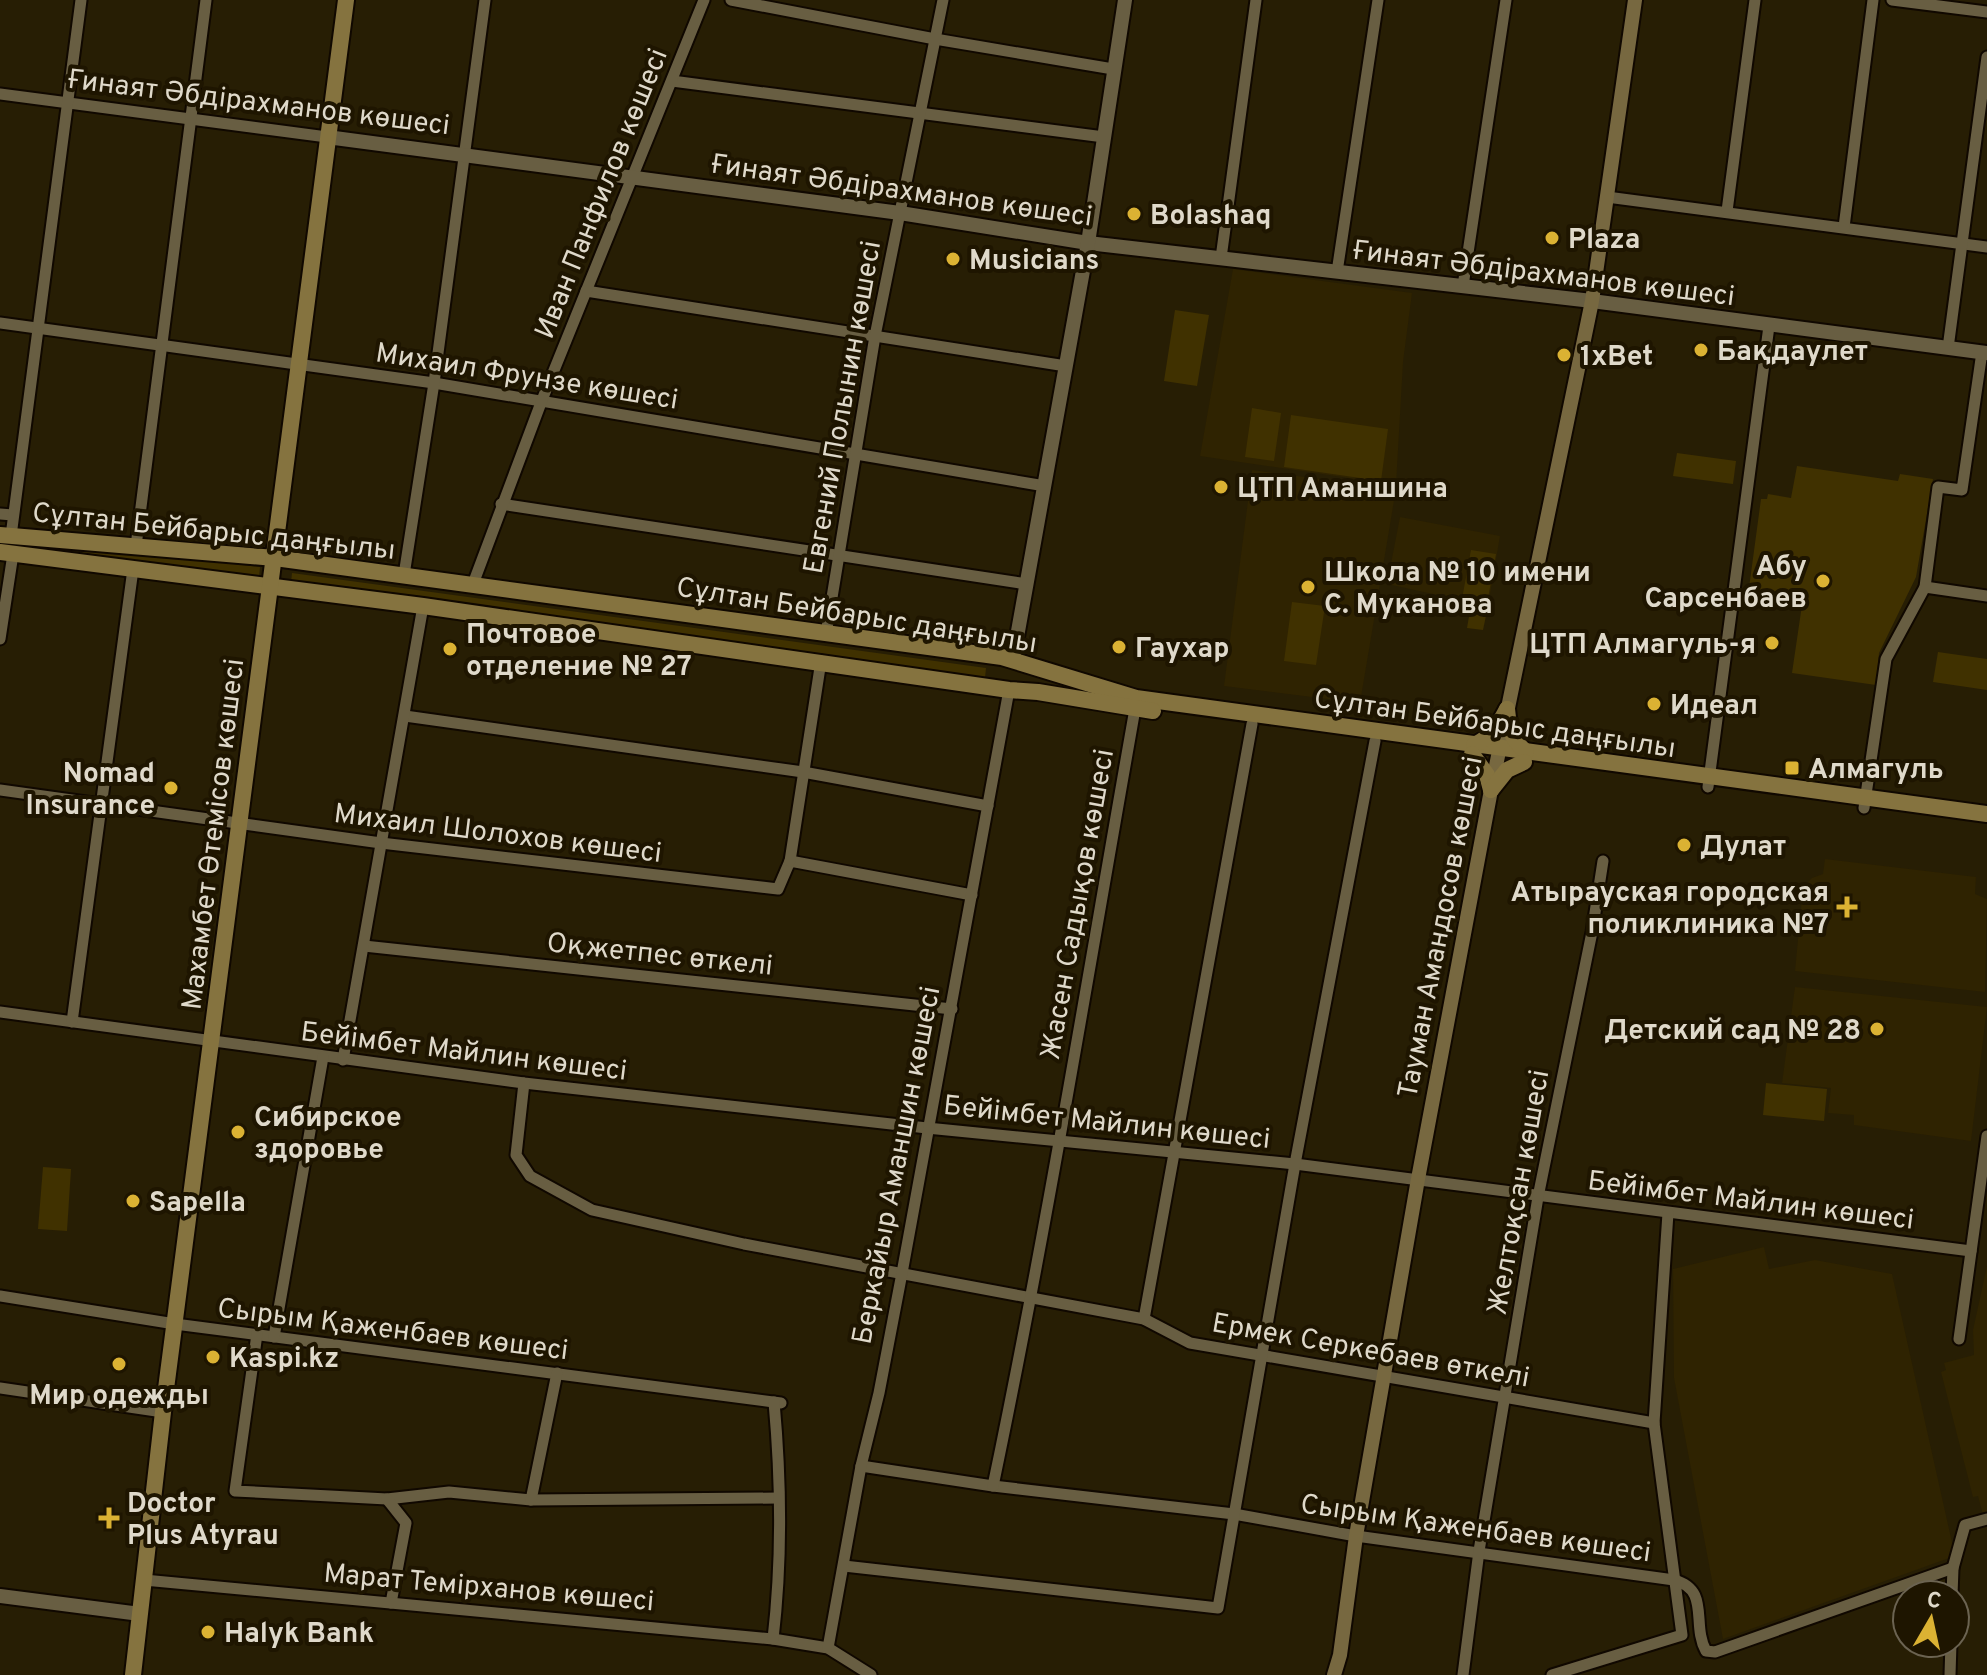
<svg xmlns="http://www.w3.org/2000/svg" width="1987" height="1675" viewBox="0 0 1987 1675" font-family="Overpass,sans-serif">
	<rect width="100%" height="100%" fill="#271e04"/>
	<g fill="#2f2301">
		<polygon points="1233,269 1412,293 1403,362 1396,485 1200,456"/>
		<polygon points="1252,470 1396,489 1360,703 1224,686"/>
		<polygon points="1400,517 1500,536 1488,606 1387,584"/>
		<polygon points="1825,859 1976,877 1975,894 1987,899 1985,992 1795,971 1803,887 1812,878 1823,874"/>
		<polygon points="1795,987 1987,1007 1971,1141 1854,1125 1854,1115 1828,1113 1831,1088 1782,1083"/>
		<polygon points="1764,1247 1769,1269 1815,1260 1892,1274 1955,1556 1723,1639 1674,1378 1673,1269"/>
		<polygon points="1987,1266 1987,1514 1983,1515 1978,1496 1973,1497 1941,1372 1946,1370 1944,1363 1974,1355 1973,1330"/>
	</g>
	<g fill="#403100">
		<polygon points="1175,310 1209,315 1197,386 1164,381"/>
		<polygon points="1252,408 1281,413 1274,461 1245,457"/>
		<polygon points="1291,415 1388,429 1381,481 1284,467"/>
		<polygon points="1677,453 1736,461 1733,484 1673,476"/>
		<polygon points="1797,466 1898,481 1900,474 1933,479 1916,577 1879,653 1876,685 1792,673 1802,605 1752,597 1753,588 1749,588 1761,499 1767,499 1768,494 1791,498"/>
		<polygon points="83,547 260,567 259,577 82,557"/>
		<polygon points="1471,550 1496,554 1487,604 1462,599"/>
		<polygon points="292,573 986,668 985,678 291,583"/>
		<polygon points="1292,602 1325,606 1316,665 1284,661"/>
		<polygon points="1471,605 1487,611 1483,630 1467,628"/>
		<polygon points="1938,652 1987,659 1987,690 1933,682"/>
		<polygon points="1766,1083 1827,1089 1824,1121 1763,1115"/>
		<polygon points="43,1167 71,1169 67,1231 38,1229"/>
	</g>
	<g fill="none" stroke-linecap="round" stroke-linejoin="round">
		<g stroke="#100800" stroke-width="15">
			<g id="minor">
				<polyline points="731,0 935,39 1113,69"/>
				<polyline points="1892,0 1987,12"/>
				<polyline points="672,81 1104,137"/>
				<polyline points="0,94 327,137"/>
				<polyline points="1607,197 1987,247"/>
				<polyline points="1727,211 1755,0"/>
				<polyline points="1844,227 1873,0"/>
				<polyline points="1221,258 1256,0"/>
				<polyline points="1337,272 1378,0"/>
				<polyline points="1463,286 1506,0"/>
				<polyline points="586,291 1066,366"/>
				<polyline points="0,323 434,383 1045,486"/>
				<polyline points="1948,348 1987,57"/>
				<polyline points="501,504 1027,584"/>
				<polyline points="0,514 13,515"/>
				<polyline points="11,536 81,0"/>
				<polyline points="136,546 206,0"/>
				<polyline points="404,575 434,383 485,0"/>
				<polyline points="473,584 542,400 704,0"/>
				<polyline points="1925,587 1987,596"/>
				<polyline points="826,634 875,336 943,0"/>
				<polyline points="0,639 13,554"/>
				<polyline points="405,716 803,772 988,806"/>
				<polyline points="1708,787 1769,326"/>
				<polyline points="0,790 381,843 778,889 790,861 972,895"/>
				<polyline points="1864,808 1886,659 1925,587 1938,487 1962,490 1982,352"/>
				<polyline points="790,861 821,661"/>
				<polyline points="364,946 952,1009"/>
				<polyline points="0,1012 524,1083 927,1128 1295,1164 1971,1251"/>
				<polyline points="72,1022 133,569"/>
				<polyline points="343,1060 423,606"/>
				<polyline points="524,1083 516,1155 530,1176 592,1210 744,1244 1144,1319 1190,1343 1654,1423"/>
				<polyline points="0,1296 175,1324 781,1403"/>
				<polyline points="1144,1319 1252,724"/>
				<polyline points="257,1334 235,1491 387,1499 449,1492 531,1500 778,1498"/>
				<polyline points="274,1337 323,1057"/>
				<polyline points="1959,1339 1987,1136"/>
				<polyline points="0,1388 163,1412"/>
				<path d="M861 1466 993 1486 1234 1514 1356 1536 1674 1580C1711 1590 1691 1624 1706 1651L1715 1652 1953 1568"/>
				<path d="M993 1486C1047 1228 1089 968 1135 709"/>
				<polyline points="387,1499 406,1523 391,1603"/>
				<polyline points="531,1500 557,1373"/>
				<polyline points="844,1566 1218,1608 1295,1164 1375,741"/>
				<polyline points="144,1580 773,1639 828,1648 871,1675"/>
				<polyline points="1952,1595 1953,1568 1965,1525 1987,1519"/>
				<path d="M773 1639C782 1562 781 1479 774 1402"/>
				<polyline points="828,1648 861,1466 879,1393 902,1273 1009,690"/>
				<polyline points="1463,1675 1479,1551 1538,1197 1592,932 1603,861"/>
				<polyline points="1552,1675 1682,1635 1654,1423 1668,1213"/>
				<polyline points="1950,1675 1951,1643"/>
			</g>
		</g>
		<g stroke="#100800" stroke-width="18">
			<g id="tertiary">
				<polyline points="327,137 900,213 1088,243 1592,301 1987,353"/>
				<polyline points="1013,659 1088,243 1125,0"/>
				<polyline points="0,1596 140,1614"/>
			</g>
		</g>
		<g stroke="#100800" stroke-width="18">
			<polyline id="secondary" points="1334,1675 1340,1655 1356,1536 1418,1179 1491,790 1592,301 1635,0"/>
		</g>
		<g stroke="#100800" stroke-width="20">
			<g id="primary">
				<polyline points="0,535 275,558 1002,657 1136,698 1987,814"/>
				<polyline points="0,552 423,606 1009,690 1038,692 1153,711"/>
				<path d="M1507 709C1509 729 1511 739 1526 752"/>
				<path d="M1474 745C1492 737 1498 726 1507 709"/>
				<polyline points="1472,754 1487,775 1491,790"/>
				<polyline points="1491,790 1507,770 1524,762"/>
				<polyline points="133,1675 163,1412 346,0"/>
			</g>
		</g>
		<use href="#minor" stroke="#685e42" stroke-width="11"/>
		<use href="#tertiary" stroke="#685e42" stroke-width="14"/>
		<use href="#secondary" stroke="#776840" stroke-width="14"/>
		<use href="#primary" stroke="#85733f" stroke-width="16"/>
	</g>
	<g fill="#dbb233" stroke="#1e1500" stroke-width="3">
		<circle cx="1134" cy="214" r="8"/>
		<circle cx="1552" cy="238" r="8"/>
		<circle cx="953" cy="259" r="8"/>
		<circle cx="1701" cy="350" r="8"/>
		<circle cx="1564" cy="355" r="8"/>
		<circle cx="1221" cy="487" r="8"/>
		<circle cx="1823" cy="581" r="8"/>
		<circle cx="1308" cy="587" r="8"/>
		<circle cx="1772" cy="643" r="8"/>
		<circle cx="1119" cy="647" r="8"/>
		<circle cx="450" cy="649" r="8"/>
		<circle cx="1654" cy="704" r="8"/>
		<rect x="1784" y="760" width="16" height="16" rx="4"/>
		<circle cx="171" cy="788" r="8"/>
		<circle cx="1684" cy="845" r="8"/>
		<path d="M1843 895h8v8h8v8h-8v8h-8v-8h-8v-8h8z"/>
		<circle cx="1877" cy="1029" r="8"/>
		<circle cx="238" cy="1132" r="8"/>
		<circle cx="133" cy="1201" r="8"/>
		<circle cx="213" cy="1357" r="8"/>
		<circle cx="119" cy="1364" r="8"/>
		<path d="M105 1506h8v8h8v8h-8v8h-8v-8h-8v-8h8z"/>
		<circle cx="208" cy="1632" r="8"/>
	</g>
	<g text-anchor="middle" stroke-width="8" stroke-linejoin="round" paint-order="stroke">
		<g font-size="28" fill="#dfd9ca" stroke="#1e1500">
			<text transform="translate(259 101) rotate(7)" y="10">Ғинаят Әбдірахманов көшесі</text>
			<text transform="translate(902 189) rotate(8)" y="10">Ғинаят Әбдірахманов көшесі</text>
			<text transform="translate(600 193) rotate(-68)" y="10">Иван Панфилов көшесі</text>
			<text transform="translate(1544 272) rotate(7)" y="10">Ғинаят Әбдірахманов көшесі</text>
			<text transform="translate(527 375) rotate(9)" y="10">Михаил Фрунзе көшесі</text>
			<text transform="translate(841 407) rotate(-80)" y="10">Евгений Полынин көшесі</text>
			<text transform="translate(214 530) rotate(6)" y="10">Сұлтан Бейбарыс даңғылы</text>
			<text transform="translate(857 614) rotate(9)" y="10">Сұлтан Бейбарыс даңғылы</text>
			<text transform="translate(1495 722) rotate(8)" y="10">Сұлтан Бейбарыс даңғылы</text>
			<text transform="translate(498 832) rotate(7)" y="10">Михаил Шолохов көшесі</text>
			<text transform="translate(212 834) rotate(-83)" y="10">Махамбет Өтемісов көшесі</text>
			<text transform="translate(1076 904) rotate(-80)" y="10">Жасен Садықов көшесі</text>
			<text transform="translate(1439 927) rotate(-79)" y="10">Тауман Амандосов көшесі</text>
			<text transform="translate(660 953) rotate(6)" y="10">Оқжетпес өткелі</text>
			<text transform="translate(464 1050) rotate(7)" y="10">Бейімбет Майлин көшесі</text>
			<text transform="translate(1107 1121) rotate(6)" y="10">Бейімбет Майлин көшесі</text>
			<text transform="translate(895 1165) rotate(-79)" y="10">Беркайыр Аманшин көшесі</text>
			<text transform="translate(1517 1192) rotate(-80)" y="10">Желтоқсан көшесі</text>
			<text transform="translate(1751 1199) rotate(7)" y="10">Бейімбет Майлин көшесі</text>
			<text transform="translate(393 1328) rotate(7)" y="10">Сырым Қаженбаев көшесі</text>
			<text transform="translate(1371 1349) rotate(10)" y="10">Ермек Серкебаев өткелі</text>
			<text transform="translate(1476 1527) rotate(8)" y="10">Сырым Қаженбаев көшесі</text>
			<text transform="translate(489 1586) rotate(5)" y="10">Марат Темірханов көшесі</text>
		</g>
		<g font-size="28" font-weight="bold" fill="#dfd9ca" stroke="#1e1500" text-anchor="start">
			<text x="1150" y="224">Bolashaq</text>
			<text x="1568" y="248">Plaza</text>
			<text x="969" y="269">Musicians</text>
			<text x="1717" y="360">Бақдаулет</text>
			<text x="1580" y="365">1xBet</text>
			<text x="1237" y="497">ЦТП Аманшина</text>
			<text x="1807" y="575" text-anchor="end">Абу<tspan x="1807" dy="32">Сарсенбаев</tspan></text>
			<text x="1324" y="581">Школа № 10 имени<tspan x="1324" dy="32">С. Муканова</tspan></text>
			<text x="466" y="643">Почтовое<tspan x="466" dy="32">отделение № 27</tspan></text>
			<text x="1756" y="653" text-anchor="end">ЦТП Алмагуль-я</text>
			<text x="1135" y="657">Гаухар</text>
			<text x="1670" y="714">Идеал</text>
			<text x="1808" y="778">Алмагуль</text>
			<text x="155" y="782" text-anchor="end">Nomad<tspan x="155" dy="32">Insurance</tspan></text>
			<text x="1700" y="855">Дулат</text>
			<text x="1829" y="901" text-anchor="end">Атырауская городская<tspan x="1829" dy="32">поликлиника №7</tspan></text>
			<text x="1861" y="1039" text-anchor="end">Детский сад № 28</text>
			<text x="254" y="1126">Сибирское<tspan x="254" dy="32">здоровье</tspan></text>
			<text x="149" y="1211">Sapella</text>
			<text x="229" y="1367">Kaspi.kz</text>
			<text x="119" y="1404" text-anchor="middle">Мир одежды</text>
			<text x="127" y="1512">Doctor<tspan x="127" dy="32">Plus Atyrau</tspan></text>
			<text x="224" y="1642">Halyk Bank</text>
		</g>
	</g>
	<g transform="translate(1931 1619) rotate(9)"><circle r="38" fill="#1e1500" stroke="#6b6351" stroke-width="2"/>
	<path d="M0-6L14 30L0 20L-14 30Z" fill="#dbb233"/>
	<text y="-12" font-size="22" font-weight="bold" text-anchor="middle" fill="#dfd9ca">С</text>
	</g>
</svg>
